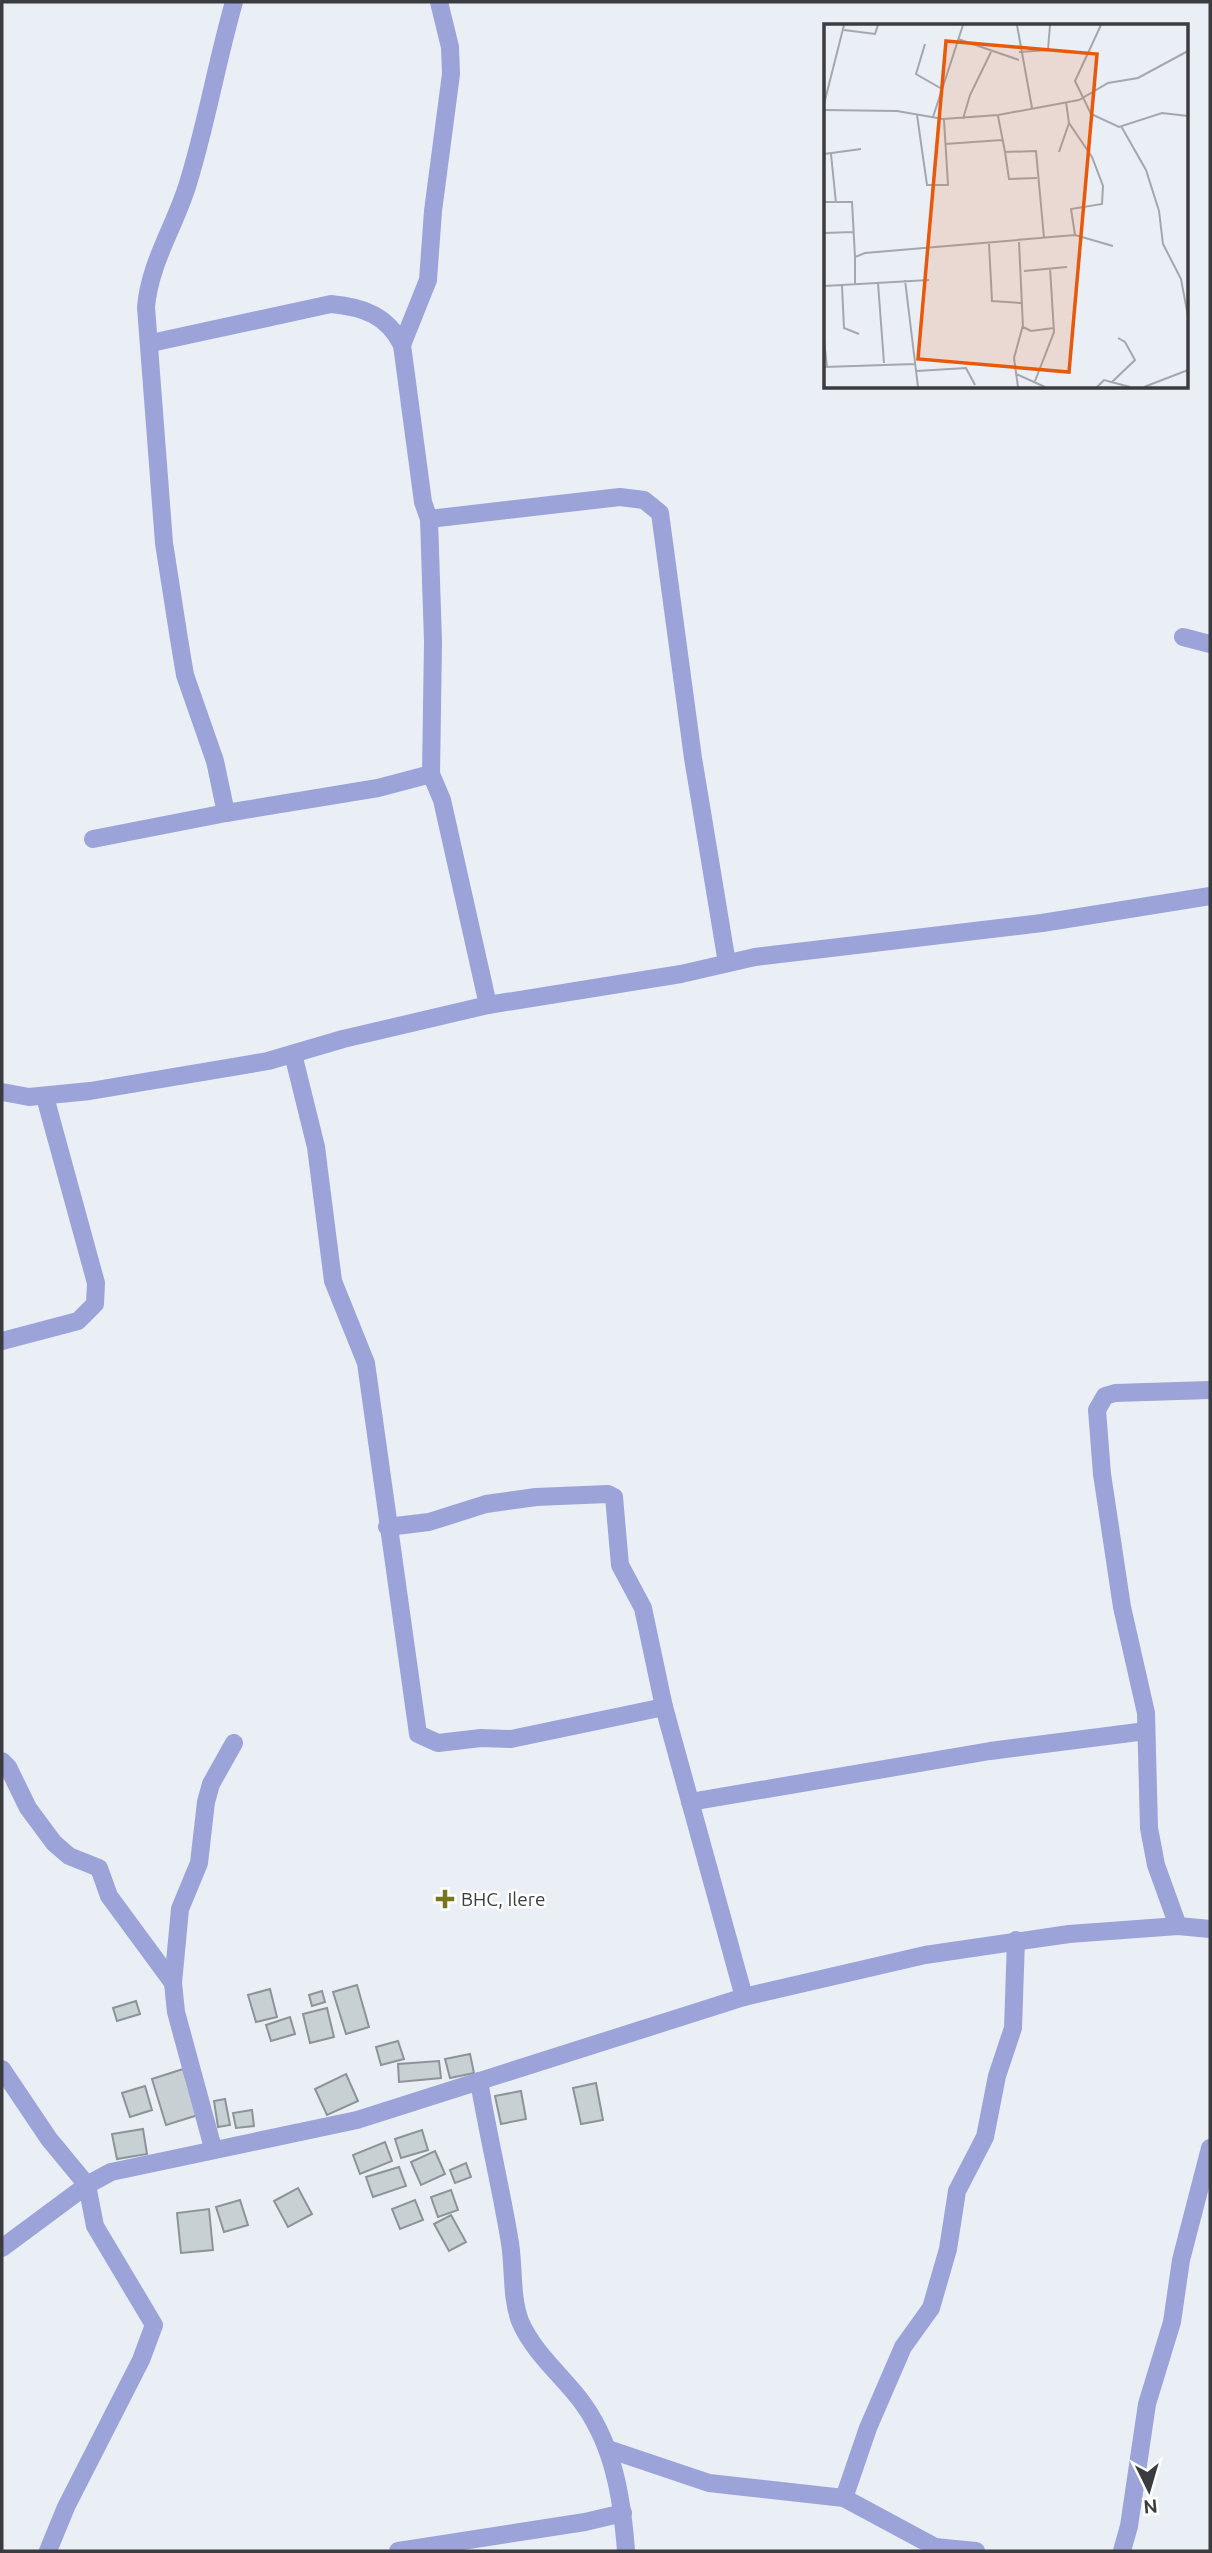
<svg xmlns="http://www.w3.org/2000/svg" width="1212" height="2553" viewBox="0 0 1212 2553" font-family="Ubuntu,sans-serif">
	<rect width="100%" height="100%" fill="#eaeff5"/>
	<g fill="#c7d0d3" stroke="#8d9497" stroke-width="2">
		<polygon points="357,1985 369,2027 346,2034 333,1992"/>
		<polygon points="270,1989 277,2017 256,2022 248,1995"/>
		<polygon points="322,1991 325,2002 312,2006 309,1995"/>
		<polygon points="136,2001 140,2014 117,2021 113,2008"/>
		<polygon points="327,2008 334,2037 310,2043 303,2014"/>
		<polygon points="290,2017 295,2034 271,2041 266,2025"/>
		<polygon points="398,2041 404,2059 381,2065 376,2047"/>
		<polygon points="470,2054 474,2073 450,2078 445,2059"/>
		<polygon points="439,2061 441,2078 399,2082 398,2064"/>
		<polygon points="183,2069 198,2115 166,2125 152,2079"/>
		<polygon points="346,2074 358,2101 327,2115 315,2089"/>
		<polygon points="596,2083 603,2120 581,2124 573,2088"/>
		<polygon points="145,2086 152,2110 130,2117 122,2093"/>
		<polygon points="521,2091 526,2119 501,2124 495,2096"/>
		<polygon points="225,2099 230,2125 218,2127 214,2101"/>
		<polygon points="252,2110 254,2126 236,2128 233,2113"/>
		<polygon points="143,2129 147,2154 117,2159 112,2134"/>
		<polygon points="422,2130 428,2150 401,2158 395,2139"/>
		<polygon points="385,2142 392,2161 360,2174 353,2155"/>
		<polygon points="435,2151 445,2174 421,2185 411,2162"/>
		<polygon points="466,2163 471,2177 455,2183 450,2170"/>
		<polygon points="399,2167 406,2186 373,2197 366,2177"/>
		<polygon points="298,2188 312,2214 288,2227 274,2201"/>
		<polygon points="451,2190 458,2210 438,2217 431,2197"/>
		<polygon points="240,2200 248,2225 224,2232 216,2207"/>
		<polygon points="415,2200 423,2220 400,2229 392,2209"/>
		<polygon points="209,2209 213,2250 181,2253 177,2213"/>
		<polygon points="451,2215 466,2242 449,2251 434,2224"/>
	</g>
	<g fill="none" stroke-linecap="round" stroke-linejoin="round">
		<g stroke="#9ba3d9" stroke-width="18">
			<path d="M151 343 331 304C363 307 387 315 402 345L423 502 429 519 433 642 431 774 442 800 488 1005"/>
			<polyline points="402,345 428,280 433,211 451,74 450,47 439,2"/>
			<polyline points="429,519 620,497 644,500 660,513 693,758 727,963"/>
			<polyline points="1183,637 1210,644"/>
			<path d="M226 813 215 761 185 675 179 639 164 543 146 307C150 261 177 223 189 180 207 121 217 61 234 2"/>
			<polyline points="93,839 226,813 378,788 431,774"/>
			<polyline points="293,1054 316,1147 333,1281 366,1363 418,1734 438,1743 481,1738 511,1739 664,1707 744,1997"/>
			<polyline points="2,1092 29,1097 90,1091 268,1061 343,1039 488,1005 681,974 755,957 1042,923 1210,896"/>
			<polyline points="2,1341 78,1321 95,1304 96,1283 45,1097"/>
			<polyline points="387,1527 429,1522 486,1504 536,1497 608,1494 614,1497 620,1565 643,1608 664,1707"/>
			<polyline points="2,1761 8,1767 28,1808 54,1843 69,1856 99,1868 109,1896 173,1983"/>
			<polyline points="690,1802 990,1751 1146,1731"/>
			<polyline points="1178,1926 1156,1865 1149,1828 1146,1713 1122,1607 1102,1474 1097,1410 1105,1396 1115,1393 1210,1390"/>
			<polyline points="2,2069 49,2139 87,2185 95,2226 154,2325 141,2360 66,2507 48,2551"/>
			<path d="M479 2081C488 2135 501 2188 510 2243 514 2268 511 2297 520 2321 532 2350 559 2373 578 2397 613 2441 622 2496 626 2551"/>
			<polyline points="213,2148 176,2012 173,1983 180,1909 199,1863 206,1802 211,1784 234,1743"/>
			<polyline points="2,2248 87,2185 111,2172 357,2120 744,1997 925,1955 1069,1934 1178,1926 1210,1929"/>
			<polyline points="608,2449 709,2483 844,2498 935,2547 976,2551"/>
			<polyline points="844,2498 868,2428 903,2347 931,2308 948,2249 957,2191 985,2137 997,2076 1013,2028 1016,1940"/>
			<polyline points="398,2551 585,2522 623,2513"/>
			<polyline points="1122,2551 1129,2526 1147,2404 1172,2322 1181,2260 1210,2148"/>
		</g>
	</g>
	<path fill="#76761c" stroke="#fff" stroke-width="2.5" d="M441.5 1888.5h7v7h7v7h-7v7h-7v-7h-7v-7h7z"/>
	<g text-anchor="middle" stroke-width="5" stroke-linejoin="round" paint-order="stroke">
		<g font-size="19" fill="#3a3c3f" stroke="#fff" text-anchor="start">
			<text x="461" y="1906">BHC, Ilere</text>
		</g>
	</g>
	<g transform="translate(824 24)">
		<rect width="364" height="364" fill="#eaeff5"/>
		<path fill="none" stroke="#a4a7ac" stroke-width="2" d="M193 1 208 84M277 1 251 57 267 90 295 103 338 89 364 92M20 6 51 10 54 1M134 15 195 36M101 20 92 50 118 65M195 28 224 26 226 1M0 80 20 1M0 86 73 87 119 95 174 91 255 76 284 59 314 54 364 27M93 91 103 161H124L120 96M174 92 181 128 212 127 220 214M109 93 139 1M139 95 146 71 167 28M245 99 268 133 279 162 278 180 247 185 251 211M297 102 322 146 335 187 339 220 357 255 364 292M121 120 178 116M181 128 185 155 213 154M235 128 245 99 242 78M0 130 37 125M7 130 12 179M0 178H28L31 233M0 209 29 208M195 218 199 303 207 307 230 304M165 220 168 277 197 279M200 247 243 243M81 256 94 363M54 259 60 339M31 261V233L41 229 251 211 289 222M0 262 105 256M18 262 20 304 35 310M0 316 3 343M0 343 91 340M93 347 142 344 151 361M192 350 221 363M211 357 230 308 226 244M288 358 311 336 301 318 294 314M194 363 190 334 199 301M273 363 280 356 306 363M320 363 364 346"/>
		<path fill="#e8590c" fill-opacity="0.15" stroke="#e8590c" stroke-width="3.5" d="M122 17 273 30 245 348 94 335Z"/>
		<rect width="364" height="364" fill="none" stroke="#3a3c3f" stroke-width="3.5"/>
	</g>
	<rect width="1212" height="2553" fill="none" stroke="#3a3c3f" stroke-width="7"/>
	<g transform="translate(1149 2490) rotate(175)" stroke="#ffffff" stroke-width="5" paint-order="stroke">
	<path d="M0-5L12 26L0 18L-12 26Z" fill="#3a3c3f"/>
	<text y="-10" font-size="19" font-weight="bold" text-anchor="middle" fill="#3a3c3f">N</text>
	</g>
</svg>
